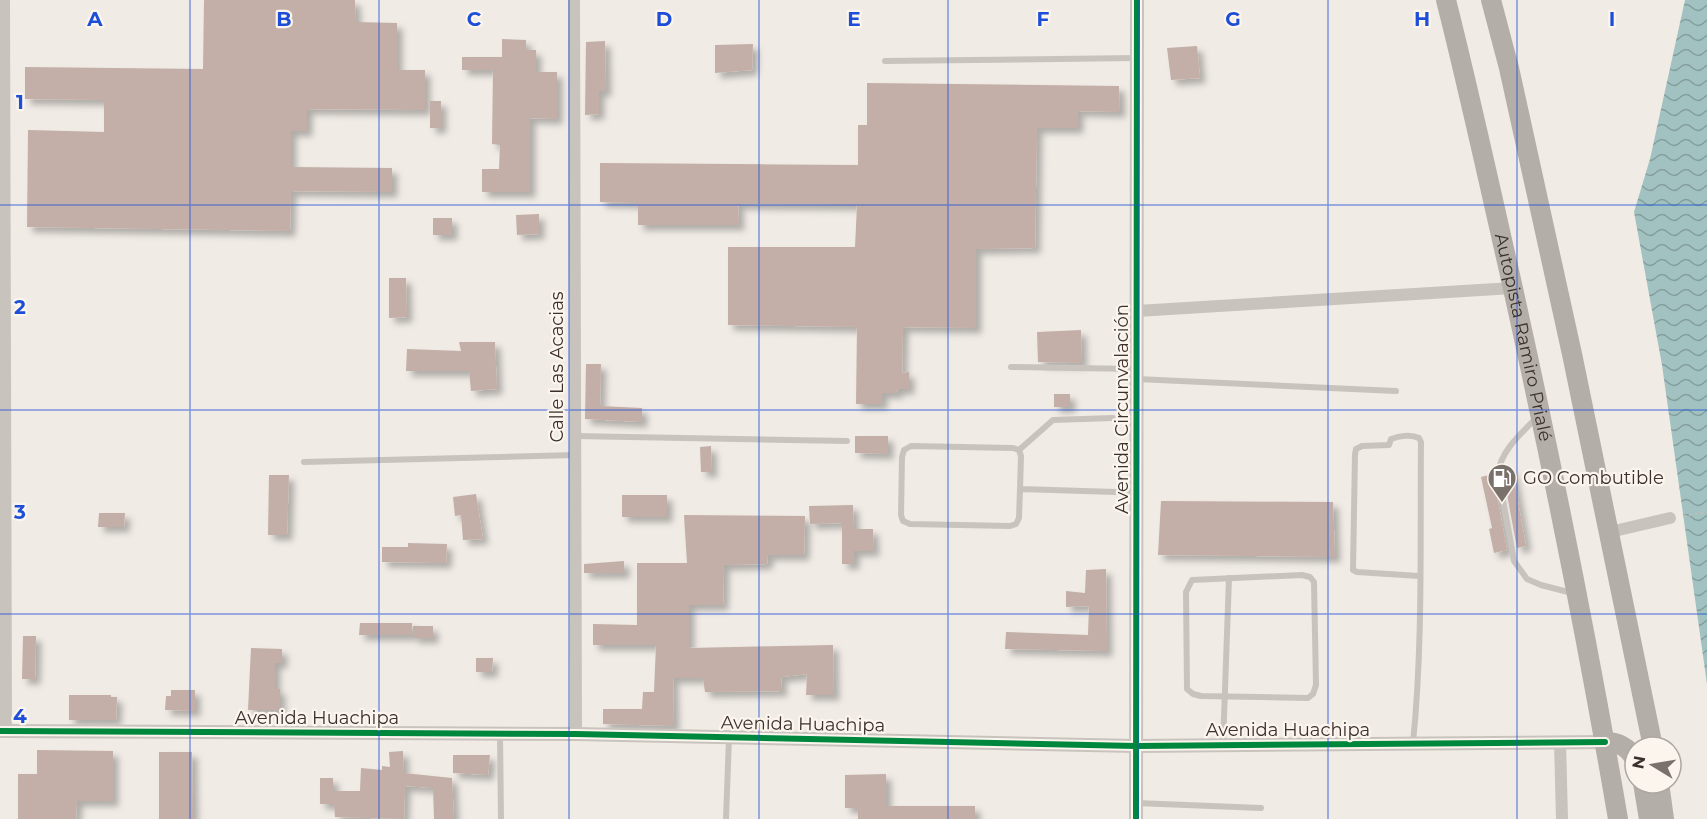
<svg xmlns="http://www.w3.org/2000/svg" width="1707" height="819" viewBox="0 0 1707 819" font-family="Montserrat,sans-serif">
	<defs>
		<pattern id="water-waves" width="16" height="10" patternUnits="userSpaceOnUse" patternTransform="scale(1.5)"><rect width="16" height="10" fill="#a1c2c1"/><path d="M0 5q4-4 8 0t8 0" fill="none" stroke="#849e9d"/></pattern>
		<filter id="shadow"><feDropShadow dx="5.5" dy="5.5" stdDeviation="3" flood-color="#0004"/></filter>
	</defs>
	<rect width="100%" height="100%" fill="#f0ebe5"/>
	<polygon fill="url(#water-waves)" points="1685,0 1707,0 1707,684 1662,365 1634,212 1650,159"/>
	<g fill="#c3afa7" filter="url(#shadow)">
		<polygon points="204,0 355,0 356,22 397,23 397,70 425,70 425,110 307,109 307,131 291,131 291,167 392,168 392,192 291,191 290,231 27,227 28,130 104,132 104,100 25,99 25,67 203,69"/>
		<polygon points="502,39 526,40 526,50 536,50 536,72 557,72 557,119 530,118 530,192 482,192 482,169 499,169 500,145 492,144 493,70 462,70 462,57 502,57"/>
		<polygon points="605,41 606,91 599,91 599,114 585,115 586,42"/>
		<polygon points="753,44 752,70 715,73 715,45"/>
		<polygon points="1197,46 1200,78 1171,80 1167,48"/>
		<polygon points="867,83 1119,86 1120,112 1078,111 1078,128 1037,128 1035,248 976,249 976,328 903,327 902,373 909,372 909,389 897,389 898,393 882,393 882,404 856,404 857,327 728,325 728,247 855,247 857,205 738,204 739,225 638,225 638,203 600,202 600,163 858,165 858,125 867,125"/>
		<rect x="430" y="101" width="11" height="27"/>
		<polygon points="539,214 539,234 517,235 516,215"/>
		<rect x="433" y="218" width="19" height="17"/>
		<polygon points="389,278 406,278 407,317 389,318"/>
		<polygon points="1081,330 1082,363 1038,362 1037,332"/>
		<polygon points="459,342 495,342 497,389 471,391 469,371 406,371 407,349 461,351"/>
		<polygon points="586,364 601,364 600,406 642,408 642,422 585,419"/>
		<rect x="1054" y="394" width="16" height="13"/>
		<polygon points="855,436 888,436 888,454 855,453"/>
		<polygon points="711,446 712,472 701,472 700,447"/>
		<polygon points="1512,469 1526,546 1517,548 1503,473"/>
		<polygon points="1493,474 1507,550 1494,553 1489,529 1492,528 1481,477"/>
		<polygon points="269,475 289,475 287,535 268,535"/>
		<polygon points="476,494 483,539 463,540 461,515 455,516 453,497"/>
		<rect x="622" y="495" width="45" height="22"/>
		<polygon points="1161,501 1333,502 1335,557 1158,555"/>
		<polygon points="853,505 854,529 873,529 874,551 854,551 854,564 842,564 842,523 810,524 809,506"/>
		<polygon points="99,513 125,513 124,527 98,527"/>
		<polygon points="684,515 805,516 804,555 768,555 767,564 724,565 723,605 689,605 689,648 833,645 834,695 806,695 807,674 781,677 782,691 705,692 703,678 673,678 674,726 603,724 603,709 642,709 643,692 654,692 656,645 593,645 593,624 637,625 637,563 687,563"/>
		<polygon points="408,543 447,544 446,563 382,562 382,547 408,547"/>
		<polygon points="624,561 624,573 584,573 584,564"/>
		<polygon points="1106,569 1107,651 1005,649 1006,632 1088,635 1089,606 1066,607 1066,591 1085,593 1086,570"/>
		<polygon points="360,623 412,623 412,635 359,635"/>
		<rect x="413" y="626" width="20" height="12"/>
		<polygon points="23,636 36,636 35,679 22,679"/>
		<polygon points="251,648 282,649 282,663 275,663 275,689 280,689 280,710 248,710"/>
		<polygon points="476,658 493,658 492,672 476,672"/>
		<polygon points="171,690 195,690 195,711 165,710 166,696 171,696"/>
		<polygon points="69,695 111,695 111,697 117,697 116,720 69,720"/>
		<polygon points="37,750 113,751 113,801 77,801 76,819 18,819 18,774 37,774"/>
		<polygon points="403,751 404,773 452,778 454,819 434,819 433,788 405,786 404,819 335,817 334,804 320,804 320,778 333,778 333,791 360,791 361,768 382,770 382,766 390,767 389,752"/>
		<polygon points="159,752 192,752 193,819 159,819"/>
		<polygon points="453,755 490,755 488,775 453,773"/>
		<polygon points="886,774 886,806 975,806 975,819 858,819 858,808 845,808 845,775"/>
	</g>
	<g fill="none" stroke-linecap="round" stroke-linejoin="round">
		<polyline stroke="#c2bbb6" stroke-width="2" stroke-dasharray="3 3" stroke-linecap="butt" points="1683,516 1707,512"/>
		<g stroke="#c9c3be" stroke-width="6">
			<polyline points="885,61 1137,58"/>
			<polyline points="1011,367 1136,369"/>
			<polyline points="1137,379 1396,391"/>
			<path d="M1538 416C1522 433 1501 450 1498 473L1514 561 1527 579 1541 585 1572 593"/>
			<polyline points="575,436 847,441"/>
			<polyline points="1019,450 1053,420 1113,418"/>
			<polyline points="304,462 575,455"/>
			<polyline points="1020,489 1019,518 1016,524 1010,526 910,524 903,521 901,515 902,457 904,450 911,446 1013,448 1019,450 1021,456 1020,489 1115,492 1136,490"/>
			<polygon points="1302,575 1310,577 1314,582 1316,685 1313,694 1308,698 1201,696 1193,694 1187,689 1186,592 1192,580"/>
			<polyline points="500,734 501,819"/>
			<path d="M1413 743C1423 644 1420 543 1421 442L1419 438C1411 434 1399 436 1391 439L1389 445 1362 446 1356 449 1355 454 1353 570 1357 572 1419 576"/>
			<polyline points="1223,745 1229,578"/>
			<polyline points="1136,803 1261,808"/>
			<polyline points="726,819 729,738"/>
		</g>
		<g stroke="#c9c3be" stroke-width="12">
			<polyline points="4,0 6,731"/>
			<polyline points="574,0 576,734"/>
			<polyline points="1137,311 1513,288"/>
			<polyline points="1610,532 1670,518"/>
			<polyline points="1560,742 1562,819"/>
		</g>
		<g stroke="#c9c3be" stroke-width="14">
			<polyline points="0,731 576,734 1136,746 1605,742"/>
			<polyline points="1136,819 1137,0"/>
		</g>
		<g stroke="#b4aea8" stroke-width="20">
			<path id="s1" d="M1446 0C1469 91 1489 183 1510 275 1550 455 1587 637 1618 819"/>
			<polyline points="1491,0 1509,68 1572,354 1653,747"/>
			<path d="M1605 742C1619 742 1628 747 1635 759"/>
			<polyline points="1643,783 1649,819"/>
			<polyline points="1659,783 1664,819"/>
		</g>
		<g stroke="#fbf5ee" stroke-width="10">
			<g id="cycleway">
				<polyline points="0,731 576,734 1136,746 1605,742"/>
				<polyline points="1136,819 1137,0"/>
			</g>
		</g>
		<use href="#cycleway" stroke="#00873e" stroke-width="6"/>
	</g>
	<path fill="none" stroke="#1d4ed8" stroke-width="1.5" stroke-opacity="0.55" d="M190 0V819M379 0V819M569 0V819M759 0V819M948 0V819M1138 0V819M1328 0V819M1517 0V819M0 205H1707M0 410H1707M0 614H1707"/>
	<defs>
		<g id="fuel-pin" transform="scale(1.5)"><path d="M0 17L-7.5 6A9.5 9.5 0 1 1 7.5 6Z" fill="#7a716c" stroke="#fbf5ee"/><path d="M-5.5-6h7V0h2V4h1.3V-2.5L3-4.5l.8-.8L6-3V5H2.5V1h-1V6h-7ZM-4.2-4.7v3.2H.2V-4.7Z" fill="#fff"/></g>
	</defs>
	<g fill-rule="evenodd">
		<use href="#fuel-pin" x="1502" y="478"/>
	</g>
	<g text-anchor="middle" stroke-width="4.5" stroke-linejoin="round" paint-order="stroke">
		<g font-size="18" fill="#3b302b" stroke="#fbf5ee">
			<text dy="6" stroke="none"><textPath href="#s1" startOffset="346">Autopista Ramiro Prialé</textPath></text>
			<text transform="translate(557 367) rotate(-90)" y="6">Calle Las Acacias</text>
			<text transform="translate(1122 409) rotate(-90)" y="6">Avenida Circunvalación</text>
			<text x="317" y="724">Avenida Huachipa</text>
			<text transform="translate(803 724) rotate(1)" y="6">Avenida Huachipa</text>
			<text x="1288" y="736">Avenida Huachipa</text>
		</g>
		<g font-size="18" fill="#3b302b" stroke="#fbf5ee" text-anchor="start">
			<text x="1523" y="484">GO Combutible</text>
		</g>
	</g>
	<g font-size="20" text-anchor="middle" font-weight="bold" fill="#1d4ed8" stroke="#fbf5ee" stroke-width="4.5" stroke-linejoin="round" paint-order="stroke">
		<text x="95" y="26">A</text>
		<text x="284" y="26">B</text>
		<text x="474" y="26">C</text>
		<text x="664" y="26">D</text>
		<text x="854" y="26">E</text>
		<text x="1043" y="26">F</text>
		<text x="1233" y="26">G</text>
		<text x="1422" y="26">H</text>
		<text x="1612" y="26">I</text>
		<text x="20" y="109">1</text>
		<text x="20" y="314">2</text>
		<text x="20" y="519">3</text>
		<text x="20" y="723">4</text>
	</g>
	<g transform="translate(1653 765) rotate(281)"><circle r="28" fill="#fbf5ee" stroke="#aea6a0" stroke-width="1.5"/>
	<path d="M0-4.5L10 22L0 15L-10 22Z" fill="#7a716c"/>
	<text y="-9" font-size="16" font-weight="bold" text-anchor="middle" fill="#3b302b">N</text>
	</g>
</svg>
